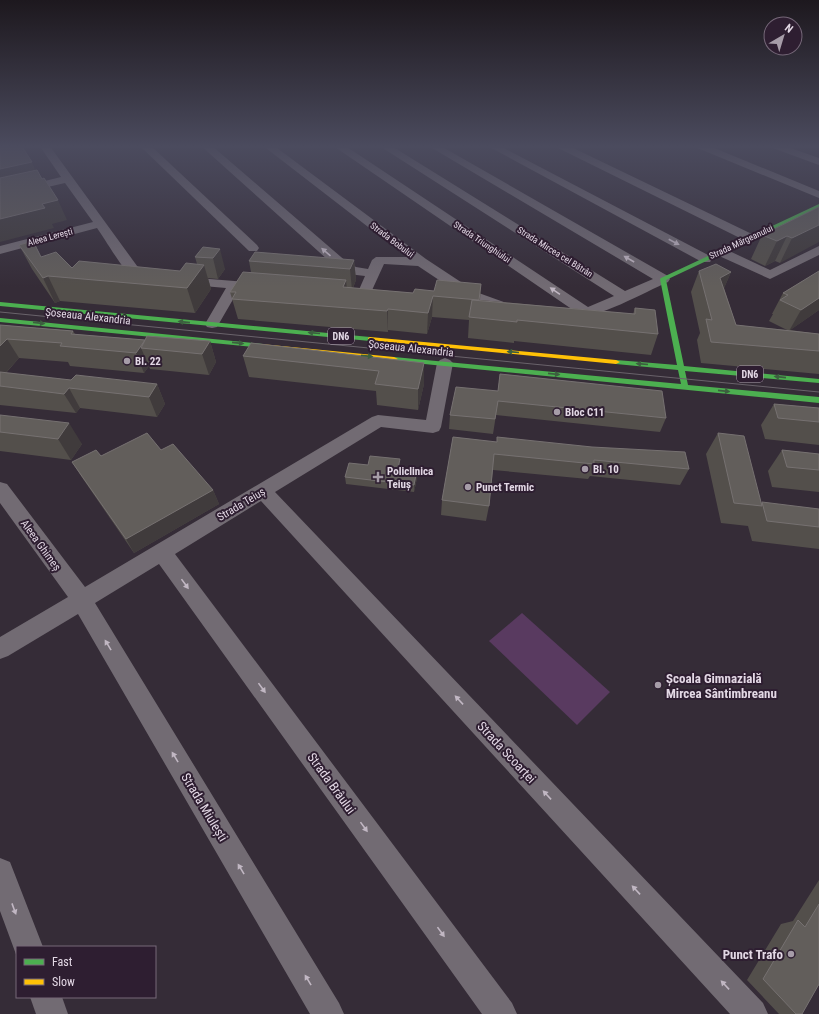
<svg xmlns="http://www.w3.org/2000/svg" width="819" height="1014" viewBox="0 0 819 1014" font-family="'Roboto Condensed',sans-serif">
	<rect width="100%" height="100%" fill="#352c37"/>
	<polygon fill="#593a60" points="522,613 610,692 577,725 489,641"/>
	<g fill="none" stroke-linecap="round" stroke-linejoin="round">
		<g fill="#726b73" fill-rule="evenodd">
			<path d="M39 145H49L140 270 144 274 155 276 157 279 155 282C149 283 139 282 134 279 124 272 105 239 97 228L0 254V246L93 222 65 183 0 198V192L61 177Z"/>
			<polygon points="139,145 150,145 257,245 259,248 257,251 249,251"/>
			<polygon points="200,145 211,145 348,263 356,267 368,269 372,260 376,257 407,257 262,145 273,145 426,259 476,292 515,306 517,309 515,312 510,313 466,298 418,266 384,264 368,299 363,300 341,298 339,295 341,292 358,292 365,276 348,274 338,269"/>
			<path d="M332 145H344L588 307 614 296 378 145H390L625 291 653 279 427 145H439L668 276 670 279 668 282C643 293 589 324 563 318L561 315 563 312 573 310Z"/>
			<polygon points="486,145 498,145 710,256 712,259 710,262 702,262"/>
			<polygon points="554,145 567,145 754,235 756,238 754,241 746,241 556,147"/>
			<polygon points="693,145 707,145 819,191 819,198 695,147"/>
			<polygon points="768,145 782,145 819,158 819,165 770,147"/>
			<polygon points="819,246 819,255 770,279 717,255 715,252 717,249 725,249 770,270"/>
			<polygon points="185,277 260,283 265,284 267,287 265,290 260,291 239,289 217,327 212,328 207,327 205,324 226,288 180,284 178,281 180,278"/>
			<polygon points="445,358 450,360 453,363 441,427 439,431 433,433 381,427 275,492 763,1003 768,1014 730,1014 261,501 175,554 512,1003 517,1014 482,1014 159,564 95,603 339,1003 344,1014 310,1014 78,614 8,656 0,659 0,637 68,597 0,503 0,482 7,484 85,587 372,417 378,415 426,420 437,363 440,360"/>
			<polygon points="0,858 10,862 43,947 17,947 17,957 0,911"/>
			<polygon points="30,997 62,997 68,1014 36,1014"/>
		</g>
		<g fill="#4caf50" fill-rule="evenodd">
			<polygon points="819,204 819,208 666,280 684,366 819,379 819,383 685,371 688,385 819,397 819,403 394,361 390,359 394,357 681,384 678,370 616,364 612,362 616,360 677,365 660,279 661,278"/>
			<polygon points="0,302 370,337 373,339 370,341 0,306"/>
			<polygon points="0,318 263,344 267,346 263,348 0,322"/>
		</g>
		<g fill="#ffc107" fill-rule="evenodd">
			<polygon points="370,337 616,360 620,362 616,364 368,340 368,338"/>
			<polygon points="261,344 394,357 398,359 394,361 263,348 261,348"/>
		</g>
		<polyline stroke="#6a636b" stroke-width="1" points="0,312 819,392"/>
	</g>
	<g fill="#534f4b">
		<polygon points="819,207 780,263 775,261 765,266 751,259 762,235"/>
		<polygon points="19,245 41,257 72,268 180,271 197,264 195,257 203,247 225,269 218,279 208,278 211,289 195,313 60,301 55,303 32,269"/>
		<polygon points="354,260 356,280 353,288 413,293 434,291 481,284 480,300 633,314 635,308 658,334 651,355 514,341 514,343 468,338 469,320 432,317 427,334 388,330 388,332 238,319 230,292 251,272 249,261"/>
		<polygon points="699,271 731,272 724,288 736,325 787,330 769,321 773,314 772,314 783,293 819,271 819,310 790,330 819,334 819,374 701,363 697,340 700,333 691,292"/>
		<polygon points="0,325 73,331 75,334 145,340 210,341 216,362 209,375 150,369 149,366 144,373 70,366 68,362 19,358 6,373 71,380 157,384 165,404 157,417 80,408 76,413 0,405"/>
		<polygon points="243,356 424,363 424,384 418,410 377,405 376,391 249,377"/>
		<polygon points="500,374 666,418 660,432 496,415 493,434 449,429 450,415 498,391"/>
		<polygon points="774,404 819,408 819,445 765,439 761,425"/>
		<polygon points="0,415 82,444 71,460 0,451"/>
		<polygon points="718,433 761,503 819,509 819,549 752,541 748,526 721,523 706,454"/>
		<polygon points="453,437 689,469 680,485 590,476 588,479 493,470 489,506 486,521 441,515 442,500"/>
		<polygon points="161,450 213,490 219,504 134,553 81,476 72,462 101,456"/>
		<polygon points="782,450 819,454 819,492 772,487 768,471"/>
		<polygon points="368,465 400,466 400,469 417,470 417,478 414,492 346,484 345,477"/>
		<polygon points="819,880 819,986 818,986 802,1014 779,1014 747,980 781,924 793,921"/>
	</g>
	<g fill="#403b3c">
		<polygon points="32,162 40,181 0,190 0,169"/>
		<polygon points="58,200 67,220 52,224 54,228 0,242 0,219 42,204"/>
		<polygon points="819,225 819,242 780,263 792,238"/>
		<polygon points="787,236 775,261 765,266 777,241"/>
		<polygon points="220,249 225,269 218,279 213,258"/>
		<polygon points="354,260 356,280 352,290 350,269"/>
		<polygon points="204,265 211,289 195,313 187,288"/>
		<polygon points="731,272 722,293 720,278"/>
		<polygon points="48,276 60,301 55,303 43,278"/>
		<polygon points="346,280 348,300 343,287"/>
		<polygon points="433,296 432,317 427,334 428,313"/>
		<polygon points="819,298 819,310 789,331 801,310"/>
		<polygon points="388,309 388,332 387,311"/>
		<polygon points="7,339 19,358 0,379 0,346"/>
		<polygon points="146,340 141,348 149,366 144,373 136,353"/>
		<polygon points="210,341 216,362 209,375 202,354"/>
		<polygon points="424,363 424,384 418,410 418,389"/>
		<polygon points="157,384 165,404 157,417 149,397"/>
		<polygon points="69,388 80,408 76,413 64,394"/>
		<polygon points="69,423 82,444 71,460 58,439"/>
		<polygon points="400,459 400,466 398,476 398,468"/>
		<polygon points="417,470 417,478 414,492 414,485"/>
		<polygon points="213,490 219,504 134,553 126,539"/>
	</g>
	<g fill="#625e5b" stroke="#767171">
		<polygon points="0,145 21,145 32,162 0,169"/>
		<polygon points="37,170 42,179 44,178 58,200 42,204 45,208 0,219 0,178"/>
		<polygon points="819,207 819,225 792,238 787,236 777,241 762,235"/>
		<polygon points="33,241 41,257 56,252 72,268 79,261 180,271 186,263 204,265 187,288 48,276 43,278 19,245"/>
		<polygon points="203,247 220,249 213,258 195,257"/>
		<polygon points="255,252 354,260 350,269 249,261"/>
		<polygon points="716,264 731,272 720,278 736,325 819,334 819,351 711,342 706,319 712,320 699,271"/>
		<polygon points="819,271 819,298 801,310 780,300 788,295 783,293"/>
		<polygon points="243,272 346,280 343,287 413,293 415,289 434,291 437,280 481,284 479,300 433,296 428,313 388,309 387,311 232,299 236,292 230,292"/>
		<polygon points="472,300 635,314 635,308 655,310 658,334 517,320 517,322 469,317"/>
		<polygon points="0,325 73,331 71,334 145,340 143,343 136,353 60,346 62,343 7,339 0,346"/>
		<polygon points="147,336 210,341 202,354 141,348"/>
		<polygon points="251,343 424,363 418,389 375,384 379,371 243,356"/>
		<polygon points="0,372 71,380 76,375 157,384 149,397 69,388 64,394 0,386"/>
		<polygon points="500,374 662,391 666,418 498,401 495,419 450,415 456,387 498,391"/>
		<polygon points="774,404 819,408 819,422 778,418"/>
		<polygon points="0,415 69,423 58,439 0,432"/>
		<polygon points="147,433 161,450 173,444 213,490 126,539 72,462 96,450 101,456"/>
		<polygon points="718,433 744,436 762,506 734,503"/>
		<polygon points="453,437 497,442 497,437 592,447 685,452 689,469 594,460 594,464 494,454 489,506 442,500"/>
		<polygon points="782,450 819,454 819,470 787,467"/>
		<polygon points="370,456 400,459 398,468 417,470 414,485 345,477 349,463 368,465"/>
		<polygon points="762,502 819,509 819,527 767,521"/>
		<polygon points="819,904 819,984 802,1014 796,1014 763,979 798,920 805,927"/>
	</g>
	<defs><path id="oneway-solid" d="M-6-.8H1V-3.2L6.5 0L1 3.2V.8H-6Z"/></defs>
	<g fill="#c1b7c3">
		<use href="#oneway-solid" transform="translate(674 242) rotate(28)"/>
		<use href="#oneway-solid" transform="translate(326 252) rotate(-139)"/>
		<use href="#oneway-solid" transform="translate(629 259) rotate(-150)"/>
		<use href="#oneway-solid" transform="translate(555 291) rotate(-146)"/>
		<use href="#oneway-solid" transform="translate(185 584) rotate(54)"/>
		<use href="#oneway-solid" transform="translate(108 645) rotate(-121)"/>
		<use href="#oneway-solid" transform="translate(262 688) rotate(54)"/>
		<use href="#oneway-solid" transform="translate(459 700) rotate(-133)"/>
		<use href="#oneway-solid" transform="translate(175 757) rotate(-121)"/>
		<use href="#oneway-solid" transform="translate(547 795) rotate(-133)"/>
		<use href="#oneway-solid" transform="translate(364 827) rotate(54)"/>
		<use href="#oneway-solid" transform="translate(241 869) rotate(-121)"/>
		<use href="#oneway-solid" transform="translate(636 890) rotate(-133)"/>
		<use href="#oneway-solid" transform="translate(14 909) rotate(70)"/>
		<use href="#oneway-solid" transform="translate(441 932) rotate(54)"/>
		<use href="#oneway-solid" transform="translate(308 980) rotate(-121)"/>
		<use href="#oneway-solid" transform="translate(725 985) rotate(-133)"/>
	</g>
	<g fill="#3c5f3f">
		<use href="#oneway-solid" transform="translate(184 322) rotate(-174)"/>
		<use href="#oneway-solid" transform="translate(39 323) rotate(6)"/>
		<use href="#oneway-solid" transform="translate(314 333) rotate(-175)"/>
		<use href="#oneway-solid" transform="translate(238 343) rotate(6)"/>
		<use href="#oneway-solid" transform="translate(513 352) rotate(-175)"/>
		<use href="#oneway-solid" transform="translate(367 356) rotate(6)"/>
		<use href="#oneway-solid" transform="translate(642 364) rotate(-175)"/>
		<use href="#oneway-solid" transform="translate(554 374) rotate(6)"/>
		<use href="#oneway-solid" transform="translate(780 377) rotate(-174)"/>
		<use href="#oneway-solid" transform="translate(724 391) rotate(6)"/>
	</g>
	<linearGradient id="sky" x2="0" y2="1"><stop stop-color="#1d181e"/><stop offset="0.51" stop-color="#4b4b5e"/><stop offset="1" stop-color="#4b4b5e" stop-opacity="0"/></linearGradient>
	<rect width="819" height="287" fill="url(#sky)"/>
	<g fill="#a69ca8" stroke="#2e1e31" stroke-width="1.5">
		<circle cx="127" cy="361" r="4"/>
		<circle cx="557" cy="412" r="4"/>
		<circle cx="585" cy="469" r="4"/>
		<path d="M376 471h4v4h4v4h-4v4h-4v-4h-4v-4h4z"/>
		<circle cx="468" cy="487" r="4"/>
		<circle cx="658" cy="685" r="4"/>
		<circle cx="791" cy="954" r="4"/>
	</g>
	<g text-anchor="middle" stroke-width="4" stroke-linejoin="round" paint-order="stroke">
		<g font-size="9" fill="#e3d8e5" stroke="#2e1e31">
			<text transform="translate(50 237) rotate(-15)" y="3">Aleea Lerești</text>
			<text transform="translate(392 240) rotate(37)" y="3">Strada Bobului</text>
			<text transform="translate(482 242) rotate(34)" y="3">Strada Triunghiului</text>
			<text transform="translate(741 242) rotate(-25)" y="3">Strada Mărgeanului</text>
			<text transform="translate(555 252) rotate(32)" y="3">Strada Mircea cel Bătrân</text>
		</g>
		<g fill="#2e1e31" stroke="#ada0af" stroke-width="1">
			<rect x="328" y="328" width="26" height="16" rx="3"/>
			<rect x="737" y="366" width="26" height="16" rx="3"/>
		</g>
		<g font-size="10" font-weight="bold" fill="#e3d8e5">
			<text x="341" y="340">DN6</text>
			<text x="750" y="378">DN6</text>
		</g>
		<g font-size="11" fill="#e3d8e5" stroke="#2e1e31">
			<text transform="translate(88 316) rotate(6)" y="4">Șoseaua Alexandria</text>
			<text transform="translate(411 348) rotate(6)" y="4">Șoseaua Alexandria</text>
			<text transform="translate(241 504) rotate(-31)" y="4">Strada Teiuș</text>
			<text transform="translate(41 545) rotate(54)" y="4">Aleea Ghimeș</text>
		</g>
		<g font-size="11" font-weight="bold" fill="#e3d8e5" stroke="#2e1e31" text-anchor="start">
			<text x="135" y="365">Bl. 22</text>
			<text x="565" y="416">Bloc C11</text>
			<text x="593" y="473">Bl. 10</text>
			<text x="387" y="475">Policlinica<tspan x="387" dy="13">Teiuș</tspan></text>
			<text x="476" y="491">Punct Termic</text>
		</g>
		<g font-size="13" font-weight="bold" fill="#e3d8e5" stroke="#2e1e31" text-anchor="start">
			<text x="666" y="683">Școala Gimnazială<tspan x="666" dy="15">Mircea Sântimbreanu</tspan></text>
			<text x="783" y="959" text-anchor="end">Punct Trafo</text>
		</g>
		<g font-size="13" fill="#e3d8e5" stroke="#2e1e31">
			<text transform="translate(507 752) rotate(47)" y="5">Strada Scoarței</text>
			<text transform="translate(332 783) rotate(54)" y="5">Strada Brâului</text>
			<text transform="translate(205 807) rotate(59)" y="5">Strada Miulești</text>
		</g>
	</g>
	<rect x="16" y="946" width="140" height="52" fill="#2e1e31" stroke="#766879"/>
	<rect x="24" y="959" width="20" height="6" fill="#4caf50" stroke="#766879"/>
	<text x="52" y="966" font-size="12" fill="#e3d8e5">Fast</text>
	<rect x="24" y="979" width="20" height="6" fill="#ffc107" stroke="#766879"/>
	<text x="52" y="986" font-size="12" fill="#e3d8e5">Slow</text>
	<g transform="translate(783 36) rotate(38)"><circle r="19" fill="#2e1e31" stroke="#766879"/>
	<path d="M0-3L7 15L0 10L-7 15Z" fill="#a69ca8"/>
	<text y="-6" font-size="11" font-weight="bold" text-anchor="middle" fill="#e3d8e5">N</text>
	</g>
</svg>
